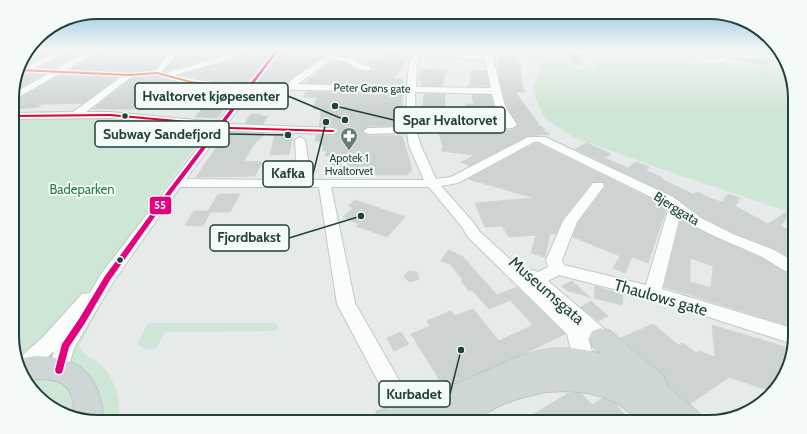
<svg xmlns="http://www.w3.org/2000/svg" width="807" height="434" viewBox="0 0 807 434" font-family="Cabin,sans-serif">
	<rect width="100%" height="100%" fill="#e6ebe9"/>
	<g fill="#cee6d5">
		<path d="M528 50H551L555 60C571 61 564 64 575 69 581 72 591 69 597 67L596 60 603 55 617 56 631 53 648 54 694 65 787 68 794 87 795 214 673 173 573 137 545 118 536 99 533 85 539 77 541 67Z"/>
		<path d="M106 118 208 130 158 196 79 346C87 360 94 357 104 368 116 382 122 404 118 422H98L60 413 27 384 13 347 12 119Z"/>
		<path d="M148 323H275L278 327 275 331 165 332 157 347C151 351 142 350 137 344Z"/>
	</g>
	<g fill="#ccd3d0" stroke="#ced5d2" fill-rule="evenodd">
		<polygon points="28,50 56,50 29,64 20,64"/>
		<polygon points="71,50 86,50 56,67 41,67"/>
		<polygon points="100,50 173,50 166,56 154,70 129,72 72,69"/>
		<polygon points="183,50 232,50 165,71"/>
		<polygon points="246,50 272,50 248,81 244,82 211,80 181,75 232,60"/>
		<polygon points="282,50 332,50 290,79 288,83 259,83"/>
		<polygon points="513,50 520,64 522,86 525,92 515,92 538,123 537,124 545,129 542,130 550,134 527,136 470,166 461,162 475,155 441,151 443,147 439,133 512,130 518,125 506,105 498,73 500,51"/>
		<polygon points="576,52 576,54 579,56 584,64 573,64 567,53"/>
		<polygon points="386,53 401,55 399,58 408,58 394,79 403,79 403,85 304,83 332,61 346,63 357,70 371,72 371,66 359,61 368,62 370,60 380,60"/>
		<polygon points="742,60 775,60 763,65"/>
		<polygon points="421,69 447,70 442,86 421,86 422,80 418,81"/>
		<polygon points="470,71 486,71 489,86 469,86 469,84 471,84"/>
		<polygon points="20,74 43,75 12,92 17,75"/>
		<polygon points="59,76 117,78 83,103 42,104 38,107 12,109 12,102"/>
		<polygon points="157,77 200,86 239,90 217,118 195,117 205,106 171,106 150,107 149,109 93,109 132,78"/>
		<polygon points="306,92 403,93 401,112 396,112 395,126 368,126 362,132 368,136 402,136 411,166 411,172 408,172 408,175 341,175 342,173 336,173 338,166 333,166 332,165 332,161 328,161 330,156 325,156 327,151 322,151 324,146 319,146 321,141 315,141 317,135 333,136 339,130 333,126 319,126 322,109 313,109 317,97 304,97"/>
		<polygon points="424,94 445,94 444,116 467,116 466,104 474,104 472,95 491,95 494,107 503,121 434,125 427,106 423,106"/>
		<polygon points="251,114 262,115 261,116 268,116 263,124 245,123"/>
		<polygon points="227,132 265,134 254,144 244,161 262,162 255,176 196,177"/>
		<polygon points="275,134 293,134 289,154 270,155"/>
		<polygon points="587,143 611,154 605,158 628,168 636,162 649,167 646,170 663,178 661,179 693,194 698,192 712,199 722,202 728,194 740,198 735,206 768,224 791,209 793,211 780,226 791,231 785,235 795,240 795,260 775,249 734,233 702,217 674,196 575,149"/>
		<polygon points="534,144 539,144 667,207 648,263 632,257 625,273 613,268 620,256 573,237 578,223 605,187 603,182 592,182 562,220 556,234 550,233 545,257 531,253 536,235 509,237 502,226 485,227 475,203 534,198 468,179"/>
		<polygon points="218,194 240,194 230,212 210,212 203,226 185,225 194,211 208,211"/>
		<polygon points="355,200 405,217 387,237 356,226 359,224 343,217 353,208 348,206"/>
		<path d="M681 219 709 235 761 258 794 276 791 297 795 298V308L789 307 793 327 664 287ZM690 258 713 266 711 288 690 282Z"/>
		<polygon points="448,250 462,256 497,295 517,287 565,334 526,353 444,387 411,334 430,326 427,321 451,311 455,316 473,309 499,341 533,325 510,300 489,309 472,290 469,291 461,281 463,280 450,264 441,261"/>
		<polygon points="408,271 417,272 419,279 410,282 404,277"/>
		<polygon points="572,281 590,297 568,291 562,286"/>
		<polygon points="595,286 623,295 622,305 594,298"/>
		<polygon points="591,301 608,316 598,321 581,307"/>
		<polygon points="653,324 678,345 683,343 696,353 699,351 715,357 712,325 792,349 786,374 771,391 729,377 690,404 668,386 664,374 621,338"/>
		<polygon points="401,332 409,344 394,351 387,338"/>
		<polygon points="569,393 582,394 592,405 603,398 615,404 632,422 520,422"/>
	</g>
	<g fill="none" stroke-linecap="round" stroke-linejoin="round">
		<g stroke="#c3c8c6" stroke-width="2">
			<g id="minor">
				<path d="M60 50H70L35 68 56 69 90 50H99L67 70 129 73 155 71C163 61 169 50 182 50L173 59 162 72 166 73 226 55 236 50H245L232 59 175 75C199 82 223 83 248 84L274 50H281L256 84 289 85 291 80 335 50H343L337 56 352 58 363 65 370 67V71L357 69 347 62 332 59 298 84 407 87 409 63 413 54 387 52 384 50H422L484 55 483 50H491L505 106 517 125 512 128 417 133 421 146 436 179 451 177 528 137H545L673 197 701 218 733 234 774 250 795 262V275C783 271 773 263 762 257 735 244 705 235 680 216L662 289 795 329 793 344 652 299 559 275 548 281 608 332 614 344 611 350 604 352 597 350 594 343 588 337 596 367 593 373 586 376 579 373 574 362 567 334 468 237 462 227 429 187H331L355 303 415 408 412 415 404 418 396 415 337 304 319 187H180L113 282 74 348 66 376 59 379 52 376 49 370 54 351 29 374 24 376 17 360 42 338 82 294 90 293 101 274 214 127 110 118 12 119V113L73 112 121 77 59 74 12 101V94L48 74 18 72 19 68H24ZM420 55 485 60 491 88 416 87 417 63ZM157 75C186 83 213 88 244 89L218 122 110 112H86L131 77ZM253 89 407 92 406 127 368 128 363 131 368 134 407 133 409 146 424 180H304L308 159 305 140 300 137 295 140 296 159 292 180 186 179 223 129 229 131 333 134 338 131 333 128 227 124ZM415 92 492 94 495 106 506 122 416 127ZM534 142H539L663 203 669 207 646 285 564 265 562 260 577 222 604 186 603 183H593L563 221 546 260 548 267 538 272 532 270 525 273 479 231 473 222 441 186 458 183Z"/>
				<polygon points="578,50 586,50 584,55 581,55 577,53"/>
				<path d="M680 50C694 50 710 63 722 57L710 50H720L727 54H782L783 58H730C717 69 691 61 680 50Z"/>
			</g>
		</g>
		<g stroke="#bdc7c4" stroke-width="2">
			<g id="major">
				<path d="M601 328 610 331 663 375 667 384 666 386 698 412 702 422H643L618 404 604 397 588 393 567 391 546 392 524 397 503 404 468 422H373L377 412C402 402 429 395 455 384 510 363 540 336 602 354L592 345 589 338 592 331Z"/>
				<path d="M36 356C67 357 91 365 100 398 102 405 104 414 101 422L74 416C75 380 57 377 25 380L17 359Z"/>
			</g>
		</g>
		<use href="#minor" fill="#fbfcfc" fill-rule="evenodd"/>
		<use href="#major" fill="#ced7d5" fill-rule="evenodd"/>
		<g stroke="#f4faf7" stroke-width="3">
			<polygon id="bus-1" points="110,114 221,124 230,127 333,130 335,131 333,132 229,129 220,126 110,116 12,117 12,115"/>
		</g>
		<g stroke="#f4faf7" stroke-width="3">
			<polygon id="bus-2" points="276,50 279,50 171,194 110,280 85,323 69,347 62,373 59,374 56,373 55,370 62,344 79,319 105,276 167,192"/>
		</g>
		<g stroke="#f4faf7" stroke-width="3">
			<polygon id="bus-3" points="19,69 129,74 157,72 191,81 223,85 250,85 252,86 250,87 223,87 191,83 157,74 129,76 18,71"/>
		</g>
		<use href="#bus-1" fill="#e4002b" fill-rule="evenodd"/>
		<use href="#bus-2" fill="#e5007d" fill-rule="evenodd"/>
		<use href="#bus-3" fill="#f26522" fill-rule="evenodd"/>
	</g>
	<linearGradient id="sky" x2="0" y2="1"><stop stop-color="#8cc2e4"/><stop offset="0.45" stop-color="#f4f6f5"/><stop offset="1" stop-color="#f4f6f5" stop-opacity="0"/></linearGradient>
	<rect width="807" height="111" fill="url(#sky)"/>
	<defs>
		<g id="pharmacy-pin" transform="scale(0.9)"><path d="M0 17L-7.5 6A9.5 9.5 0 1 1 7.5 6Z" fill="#667d77" stroke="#f4faf7"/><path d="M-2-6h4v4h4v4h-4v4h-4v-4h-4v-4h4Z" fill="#fff"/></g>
	</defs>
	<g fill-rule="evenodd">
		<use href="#pharmacy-pin" x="349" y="136"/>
	</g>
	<g fill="#214239" stroke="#f4faf7" stroke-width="1.5">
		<circle cx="125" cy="116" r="3.5"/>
		<circle cx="120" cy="260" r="3.5"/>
	</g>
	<g text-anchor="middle" stroke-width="4" stroke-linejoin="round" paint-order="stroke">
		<g font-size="11" fill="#214239" stroke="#f4faf7">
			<text transform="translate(372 88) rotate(1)" y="4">Peter Grøns gate</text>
		</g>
		<g font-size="11" fill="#214239" stroke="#f4faf7">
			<text x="349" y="162">Apotek 1<tspan x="349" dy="13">Hvaltorvet</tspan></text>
		</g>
		<g font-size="13" fill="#267e47" stroke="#f4faf7">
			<text x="82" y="194">Badeparken</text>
		</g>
		<g font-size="13" fill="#214239" stroke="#f4faf7">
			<text transform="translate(677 208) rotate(32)" y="5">Bjerggata</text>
		</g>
		<g font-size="16" fill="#214239" stroke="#f4faf7">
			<text transform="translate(547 290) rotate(41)" y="6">Museumsgata</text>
			<text transform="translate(661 297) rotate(16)" y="6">Thaulows gate</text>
		</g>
	</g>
	<path d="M0 0H807V434H0ZM98 19H709A79 79 0 0 1 788 98V336A79 79 0 0 1 709 415H98A79 79 0 0 1 19 336V98A79 79 0 0 1 98 19Z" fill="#f4faf7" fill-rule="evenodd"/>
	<path fill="none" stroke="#214239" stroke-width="2" d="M98 19H709A79 79 0 0 1 788 98V336A79 79 0 0 1 709 415H98A79 79 0 0 1 19 336V98A79 79 0 0 1 98 19Z"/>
	<path fill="none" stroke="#214239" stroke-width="1.5" d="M345 120L288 96M335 106L394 120M288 135L229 134M326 122L313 174M361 216L289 238M461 350L450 394"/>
	<g fill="#214239" stroke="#f4faf7" stroke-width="1.5">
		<circle cx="345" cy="120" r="4"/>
		<circle cx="335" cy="106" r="4"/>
		<circle cx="288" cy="135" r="4"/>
		<circle cx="326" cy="122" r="4"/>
		<circle cx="361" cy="216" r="4"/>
		<circle cx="461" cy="350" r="4"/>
	</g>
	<g fill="#f4faf7" stroke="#214239" stroke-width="1.5">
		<rect x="135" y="83" width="153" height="26" rx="4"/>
		<rect x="394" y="107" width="111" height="26" rx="4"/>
		<rect x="95" y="121" width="134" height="26" rx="4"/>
		<rect x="263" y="161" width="50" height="26" rx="4"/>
		<rect x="210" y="225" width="79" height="26" rx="4"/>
		<rect x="379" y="381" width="71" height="26" rx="4"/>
	</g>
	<g font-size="14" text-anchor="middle" font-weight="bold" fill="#214239">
		<text x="211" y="101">Hvaltorvet kjøpesenter</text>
		<text x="450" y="125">Spar Hvaltorvet</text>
		<text x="162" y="139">Subway Sandefjord</text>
		<text x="288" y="178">Kafka</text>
		<text x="249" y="242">Fjordbakst</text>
		<text x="414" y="399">Kurbadet</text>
	</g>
	<rect stroke="#f4faf7" stroke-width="1.5" x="149" y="196" width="23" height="19" rx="4" fill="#e5007d"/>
	<g font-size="11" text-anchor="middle" font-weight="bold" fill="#fff">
		<text x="160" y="209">55</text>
	</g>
</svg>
